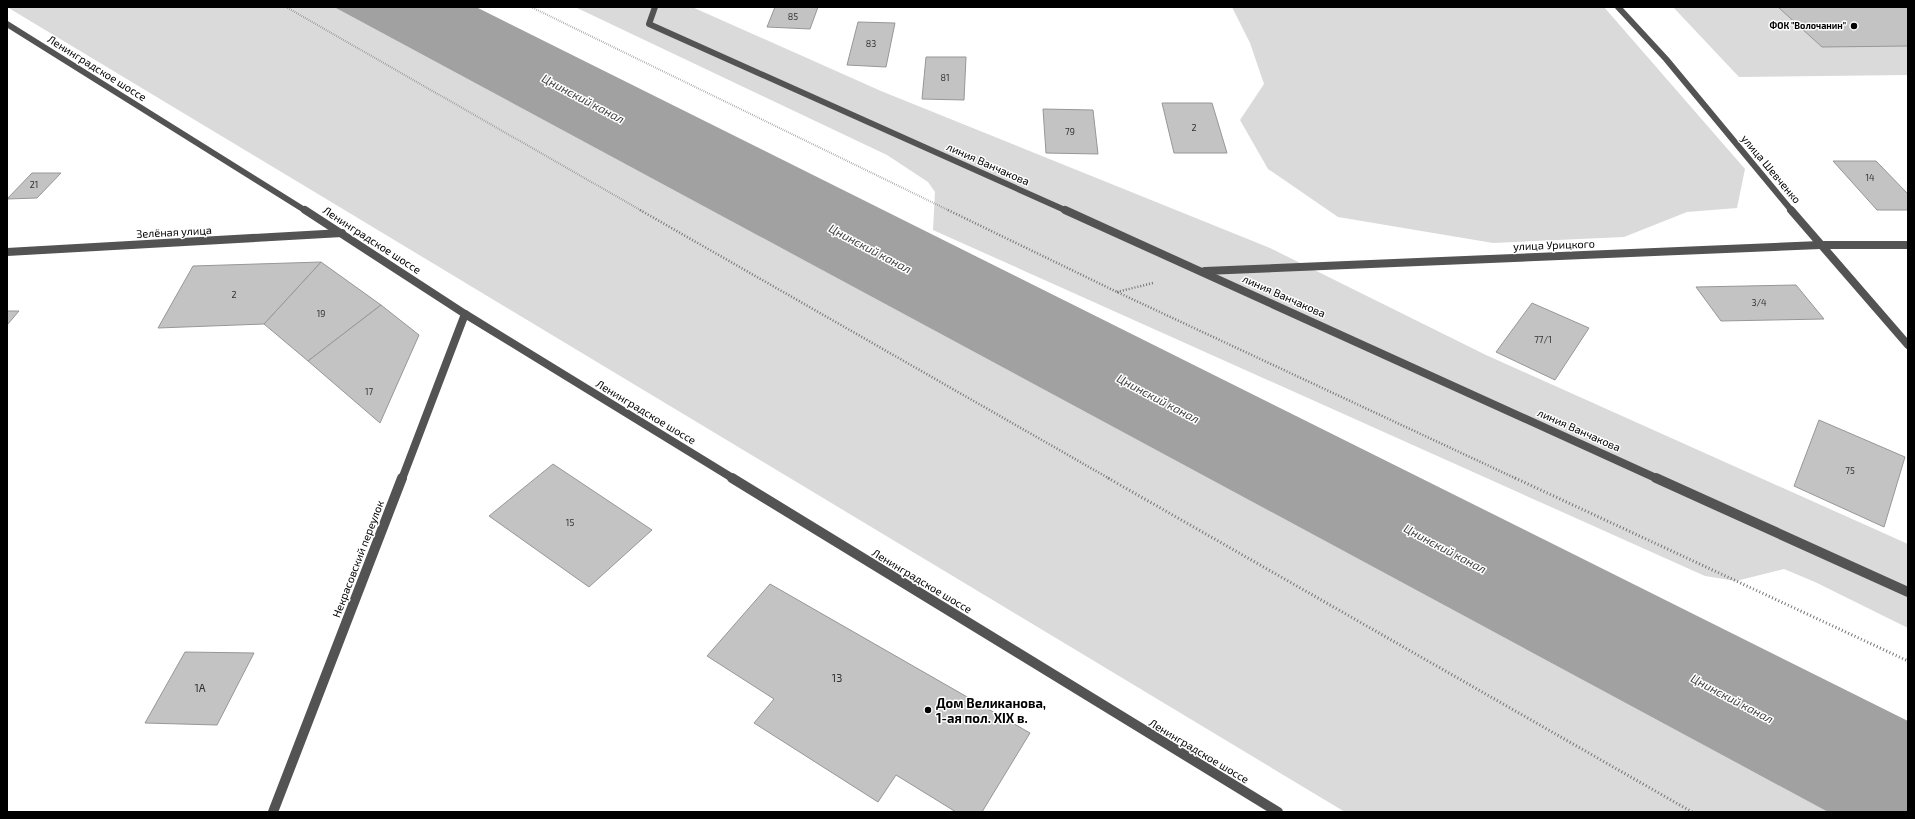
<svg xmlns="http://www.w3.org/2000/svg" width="1915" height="819" viewBox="0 0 1915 819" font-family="'Exo 2',sans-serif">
	<rect width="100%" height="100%" fill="#fff"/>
	<g fill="#dadada">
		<polygon points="7,7 334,7 1828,812 1345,812"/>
		<polygon points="575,7 692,7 881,91 1270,248 1486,355 1908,544 1908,628 1815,582 1784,569 1736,581 1705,576 933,230 935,192 928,182 887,155"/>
		<polygon points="1232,7 1604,7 1745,169 1737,208 1687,212 1624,237 1493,243 1338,217 1268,169 1240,120 1264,84 1250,43"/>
		<polygon points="1673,7 1908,7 1908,75 1739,77"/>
	</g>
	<polygon fill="#a1a1a1" points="334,7 476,7 1908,721 1908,812 1828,812"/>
	<g fill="#c3c3c3" stroke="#979797">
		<polygon points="775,7 818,7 810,29 767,27"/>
		<polygon points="1778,7 1908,7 1908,46 1822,47"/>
		<polygon points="858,22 895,23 886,67 847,65"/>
		<polygon points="926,57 966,57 964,100 922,99"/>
		<polygon points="1162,103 1212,103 1227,153 1174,153"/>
		<polygon points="1043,109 1093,110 1098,154 1046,153"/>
		<polygon points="1833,161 1876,161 1908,194 1908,210 1877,210"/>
		<polygon points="32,173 61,173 37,198 7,199"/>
		<polygon points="321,262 381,305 308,361 264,324"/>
		<polygon points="321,262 264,324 158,328 193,266"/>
		<polygon points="1796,285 1824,319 1721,321 1696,287"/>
		<polygon points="1532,303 1589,328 1555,380 1496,352"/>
		<polygon points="381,305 419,335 380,423 308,361"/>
		<polygon points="7,311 19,311 7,325"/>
		<polygon points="1819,420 1905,457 1884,527 1794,486"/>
		<polygon points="553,464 652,530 589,587 489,516"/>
		<polygon points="770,584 1030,733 982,812 956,812 896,775 878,802 754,723 774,699 707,656"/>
		<polygon points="185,652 254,653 217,725 145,723"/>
	</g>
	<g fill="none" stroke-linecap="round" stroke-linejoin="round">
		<g stroke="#757575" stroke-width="2" stroke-dasharray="0.5 1.5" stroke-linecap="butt">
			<polyline points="286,7 642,211"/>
			<polyline points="531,7 950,211"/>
		</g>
		<g stroke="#757575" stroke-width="2.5" stroke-dasharray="1 2" stroke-linecap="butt">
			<polyline points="640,210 1110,479"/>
			<polyline points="948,210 1117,292 1517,479"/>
			<polyline points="1117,292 1153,283"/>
		</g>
		<g stroke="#757575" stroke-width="3" stroke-dasharray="1 2.5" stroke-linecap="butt">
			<polyline points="1108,478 1692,812"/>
			<polyline points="1515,478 1908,661"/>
		</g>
		<g stroke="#535353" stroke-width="6">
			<polyline points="655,7 649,24 1067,211"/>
			<polyline points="1618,7 1666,59 1792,211"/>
		</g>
		<g stroke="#535353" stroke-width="8">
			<polyline points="1065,210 1658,479"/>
			<polyline points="1791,210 1908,345"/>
			<polyline points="7,252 342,233"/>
			<polyline points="1205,271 1820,245 1908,245"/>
			<polyline points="402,479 465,314"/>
		</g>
		<g stroke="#535353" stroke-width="10">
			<polyline points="1656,478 1908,592"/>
			<polyline points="273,812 402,478"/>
		</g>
		<polyline stroke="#535353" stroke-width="6" points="7,24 306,211"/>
		<polyline stroke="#535353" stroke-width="8" points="305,210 465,314 734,479"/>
		<polyline stroke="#535353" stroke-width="10" points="732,478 1278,812"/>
	</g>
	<g fill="#000" stroke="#fff" stroke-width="1.5">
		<circle cx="1854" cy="26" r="4"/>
		<circle cx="928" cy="710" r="4"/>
	</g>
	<g text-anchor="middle" stroke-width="3" stroke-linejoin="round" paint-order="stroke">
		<g font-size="9" fill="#313131">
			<text x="793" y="20">85</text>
			<text x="871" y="47">83</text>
			<text x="945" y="81">81</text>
			<text x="1194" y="131">2</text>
			<text x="1070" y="135">79</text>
			<text x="1870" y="181">14</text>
			<text x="34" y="188">21</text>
			<text x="234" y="298">2</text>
			<text x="1759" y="306">3/4</text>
			<text x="321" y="317">19</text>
			<text x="1543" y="343">77/1</text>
			<text x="369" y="395">17</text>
			<text x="1850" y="474">75</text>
			<text x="570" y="526">15</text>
		</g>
		<g font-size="9" font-weight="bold" fill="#000" stroke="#fff" text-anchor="end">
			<text x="1846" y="29">ФОК "Волочанин"</text>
		</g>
		<g font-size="11" fill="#000" stroke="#fff">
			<text transform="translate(97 68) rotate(32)" y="4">Ленинградское шоссе</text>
			<text transform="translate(988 164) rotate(24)" y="4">линия Ванчакова</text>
			<text transform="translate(1771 169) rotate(50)" y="4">улица Шевченко</text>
			<text transform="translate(174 232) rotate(-3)" y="4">Зелёная улица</text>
			<text transform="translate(372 240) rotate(33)" y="4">Ленинградское шоссе</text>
			<text transform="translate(1554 245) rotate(-2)" y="4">улица Урицкого</text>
			<text transform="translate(1284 296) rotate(24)" y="4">линия Ванчакова</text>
			<text transform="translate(646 412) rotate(31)" y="4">Ленинградское шоссе</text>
			<text transform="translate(1579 430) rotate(24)" y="4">линия Ванчакова</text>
			<text transform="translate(358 559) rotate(-69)" y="4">Некрасовский переулок</text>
			<text transform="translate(922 581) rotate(31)" y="4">Ленинградское шоссе</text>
			<text transform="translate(1199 751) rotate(31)" y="4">Ленинградское шоссе</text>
		</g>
		<g font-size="11" fill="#313131">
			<text x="837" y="682">13</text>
			<text x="200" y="692">1А</text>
		</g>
		<g font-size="12" font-style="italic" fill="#424242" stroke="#fff">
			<text transform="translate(583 99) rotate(28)" y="4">Цнинский канал</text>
			<text transform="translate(870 249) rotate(28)" y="4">Цнинский канал</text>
			<text transform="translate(1158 399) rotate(28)" y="4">Цнинский канал</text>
			<text transform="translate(1445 549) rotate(28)" y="4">Цнинский канал</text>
			<text transform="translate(1732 699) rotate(28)" y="4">Цнинский канал</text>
		</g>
		<g font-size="13" font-weight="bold" fill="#000" stroke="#fff" text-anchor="start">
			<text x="936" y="708">Дом Великанова,<tspan x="936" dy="15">1-ая пол. XIX в.</tspan></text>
		</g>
	</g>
	<rect width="1915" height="819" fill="none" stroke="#000000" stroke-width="16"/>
</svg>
